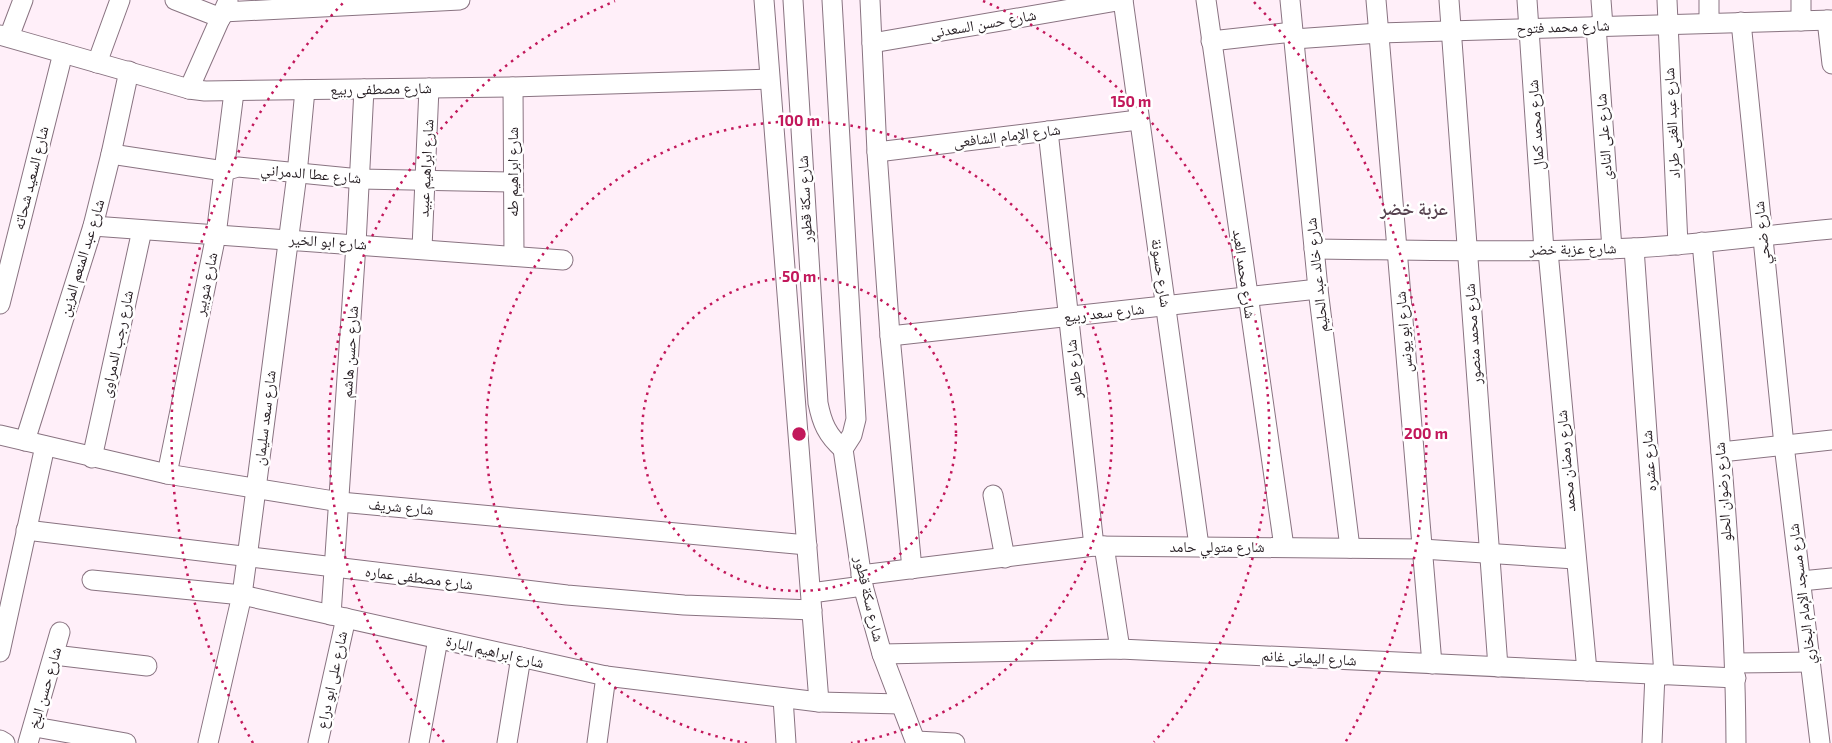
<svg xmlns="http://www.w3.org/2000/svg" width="1832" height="743" viewBox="0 0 1832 743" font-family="'Exo 2','Noto Naskh Arabic',sans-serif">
	<rect width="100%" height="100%" fill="#ffeff9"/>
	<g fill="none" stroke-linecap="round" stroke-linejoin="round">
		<g stroke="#897381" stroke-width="21">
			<g id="minor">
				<polyline points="175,0 221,18"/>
				<polyline points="764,0 819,702"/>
				<path d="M793 0 818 403C822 423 827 435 843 449"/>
				<polyline points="832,0 856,419 852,435 843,449 863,586 882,654 916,743"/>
				<polyline points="870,0 877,152 890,336 912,569"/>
				<polyline points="1123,0 1199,546"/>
				<polyline points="1206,0 1284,547"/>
				<polyline points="1290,0 1318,289 1350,548"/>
				<polyline points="1376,0 1432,664"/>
				<polyline points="1449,0 1498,667"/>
				<polyline points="1527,0 1544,251"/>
				<polyline points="1601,0 1603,26"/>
				<polyline points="1667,0 1678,245"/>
				<polyline points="1801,0 1801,21"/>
				<polyline points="223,12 460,0"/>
				<polyline points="1827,20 1832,64"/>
				<polyline points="1741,22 1784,445 1820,743"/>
				<polyline points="1709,23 1709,0"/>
				<polyline points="1596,26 1612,249"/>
				<polyline points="0,35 189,89 205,91 513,87 769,79"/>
				<polyline points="9,37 23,0"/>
				<polyline points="1294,39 1379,33 1832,20"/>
				<polyline points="1211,41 1293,32"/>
				<polyline points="872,43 1123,0"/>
				<polyline points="97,63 120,0"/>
				<polyline points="513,87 514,256"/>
				<polyline points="189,89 228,1"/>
				<polyline points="1048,131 1094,546"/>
				<polyline points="877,152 1138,120"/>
				<polyline points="111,154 224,171 238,167 360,179 513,182"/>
				<polyline points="93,226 563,260"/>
				<path d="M1702 242C1717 408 1735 576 1736 743"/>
				<polyline points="422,248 429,88"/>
				<polyline points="1634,248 1664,675"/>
				<path d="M1314 249C1420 250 1526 253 1632 248 1699 245 1765 235 1832 229"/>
				<polyline points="1548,251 1587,671"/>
				<polyline points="0,304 63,53"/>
				<polyline points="890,336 1318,289"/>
				<polyline points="0,435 167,474 340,502 807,545"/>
				<polyline points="25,441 93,226 111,154 129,71"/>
				<polyline points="1721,452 1832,440"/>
				<polyline points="92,458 142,230"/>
				<polyline points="167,474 216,235 234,92"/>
				<polyline points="993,495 1005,558"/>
				<polyline points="26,530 567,595 684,605 812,610"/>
				<polyline points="1104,546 1120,649"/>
				<polyline points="861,575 1094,546 1422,549 1575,559"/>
				<polyline points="92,580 242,595 606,676 819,702 901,704"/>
				<polyline points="1801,581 1832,578"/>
				<polyline points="811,593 863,586"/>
				<polyline points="331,615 356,244 364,89"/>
				<polyline points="0,652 45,446"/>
				<polyline points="882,654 1120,649 1736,678"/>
				<polyline points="54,655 147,666"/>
				<polyline points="1735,663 1810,662"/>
				<polyline points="783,698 786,743"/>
				<polyline points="35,727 126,743"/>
				<polyline points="0,740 5,743"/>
				<polyline points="916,741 955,743"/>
				<polyline points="28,743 60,632"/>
				<polyline points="208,743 242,595 247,558 297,174 305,90"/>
				<polyline points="318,743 346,618"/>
				<polyline points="419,743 438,639"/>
				<polyline points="507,743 521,657"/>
				<polyline points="597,743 606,676"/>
				<polyline points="1652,743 1655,674"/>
			</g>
		</g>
		<use href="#minor" stroke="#fff" stroke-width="19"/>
	</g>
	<g fill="none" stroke="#c2185b" stroke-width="2.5" stroke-dasharray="2.5 5">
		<circle cx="799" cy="434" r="157"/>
		<path d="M747 743A313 313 0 1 1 851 743"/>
		<path d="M444 742A470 470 0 0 1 615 1M983 1A470 470 0 0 1 1154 742"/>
		<path d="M253 743A627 627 0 0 1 344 2M1254 2A627 627 0 0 1 1345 743"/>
	</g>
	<g text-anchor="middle" stroke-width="5" stroke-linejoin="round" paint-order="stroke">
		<g font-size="15" fill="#261e23" stroke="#fff">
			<text transform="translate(983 24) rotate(-10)" y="5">شارع حسن السعدنى</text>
			<text transform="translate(1563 27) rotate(-2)" y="5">شارع محمد فتوح</text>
			<text transform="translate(381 89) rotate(-1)" y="5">شارع مصطفى ربيع</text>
			<text transform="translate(1672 123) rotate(-93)" y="5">شارع عبد الغنى طراد</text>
			<text transform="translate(1536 125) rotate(-94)" y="5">شارع محمد كمال</text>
			<text transform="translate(1007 136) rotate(-7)" y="5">شارع الإمام الشافعى</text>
			<text transform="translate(1604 137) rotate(-94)" y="5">شارع على النادى</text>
			<text transform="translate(426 168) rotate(-87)" y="5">شارع ابراهيم عبيد</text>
			<text transform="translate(513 172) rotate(-90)" y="5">شارع ابراهيم طه</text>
			<text transform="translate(311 174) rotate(5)" y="5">شارع عطا الدمراني</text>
			<text transform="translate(31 178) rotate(-76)" y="5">شارع السعيد شحاته</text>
			<text transform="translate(805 199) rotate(-93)" y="5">شارع سكة قطور</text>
			<text transform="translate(1762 233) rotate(-96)" y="5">شارع ضحي</text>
			<text transform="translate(328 242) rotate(4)" y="5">شارع ابو الخير</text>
			<text transform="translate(1573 249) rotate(-1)" y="5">شارع عزبة خضر</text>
			<text transform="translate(82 258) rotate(-73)" y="5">شارع عبد المنعم المزين</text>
			<text transform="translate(1161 273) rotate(82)" y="5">شارع حسونة</text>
			<text transform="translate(1244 274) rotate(82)" y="5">شارع محمد العبد</text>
			<text transform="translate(1317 275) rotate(-96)" y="5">شارع خالد عبد الحليم</text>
			<text transform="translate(206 284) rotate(-78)" y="5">شارع شوبير</text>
			<text transform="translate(1104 313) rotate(-6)" y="5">شارع سعد ربيع</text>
			<text transform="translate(1404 332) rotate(-95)" y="5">شارع ابو يونس</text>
			<text transform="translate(1473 334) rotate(-94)" y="5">شارع محمد منصور</text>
			<text transform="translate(117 344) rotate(-78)" y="5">شارع رجب الدمراوى</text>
			<text transform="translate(350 352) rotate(-86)" y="5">شارع حسن هاشم</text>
			<text transform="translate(1074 369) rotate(-96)" y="5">شارع طاهر</text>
			<text transform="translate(265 418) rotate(-83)" y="5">شارع سعد سليمان</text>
			<text transform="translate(1566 461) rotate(-95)" y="5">شارع رمضان محمد</text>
			<text transform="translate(1649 461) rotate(-94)" y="5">شارع عشره</text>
			<text transform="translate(1723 492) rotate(-94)" y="5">شارع رضوان الحلو</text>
			<text transform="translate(401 507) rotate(5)" y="5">شارع شريف</text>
			<text x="1217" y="552">شارع متولي حامد</text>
			<text transform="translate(419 578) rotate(7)" y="5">شارع مصطفى عماره</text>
			<text transform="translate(1802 594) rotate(-97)" y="5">شارع مسجد الإمام البخاري</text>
			<text transform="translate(869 599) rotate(77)" y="5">شارع سكة قطور</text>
			<text transform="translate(495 652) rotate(13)" y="5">شارع ابراهيم البارة</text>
			<text transform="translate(1309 658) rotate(3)" y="5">شارع اليمانى غانم</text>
			<text transform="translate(332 680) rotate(-78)" y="5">شارع على ابو دراع</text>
			<text transform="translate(45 688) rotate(-74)" y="5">شارع حسن البخ</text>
		</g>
		<g font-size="18" font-weight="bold" fill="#56424f" stroke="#fff">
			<text x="1414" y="215">عزبة خضر</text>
		</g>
	</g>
	<circle cx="799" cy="434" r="8" fill="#c2185b" stroke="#fff" stroke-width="2.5"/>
	<g font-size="15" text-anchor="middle" font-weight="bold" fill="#c2185b" stroke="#fff" stroke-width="5" stroke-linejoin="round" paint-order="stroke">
		<text x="1131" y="107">150 m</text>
		<text x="799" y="126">100 m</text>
		<text x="799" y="282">50 m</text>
		<text x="1426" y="439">200 m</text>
	</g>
</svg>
